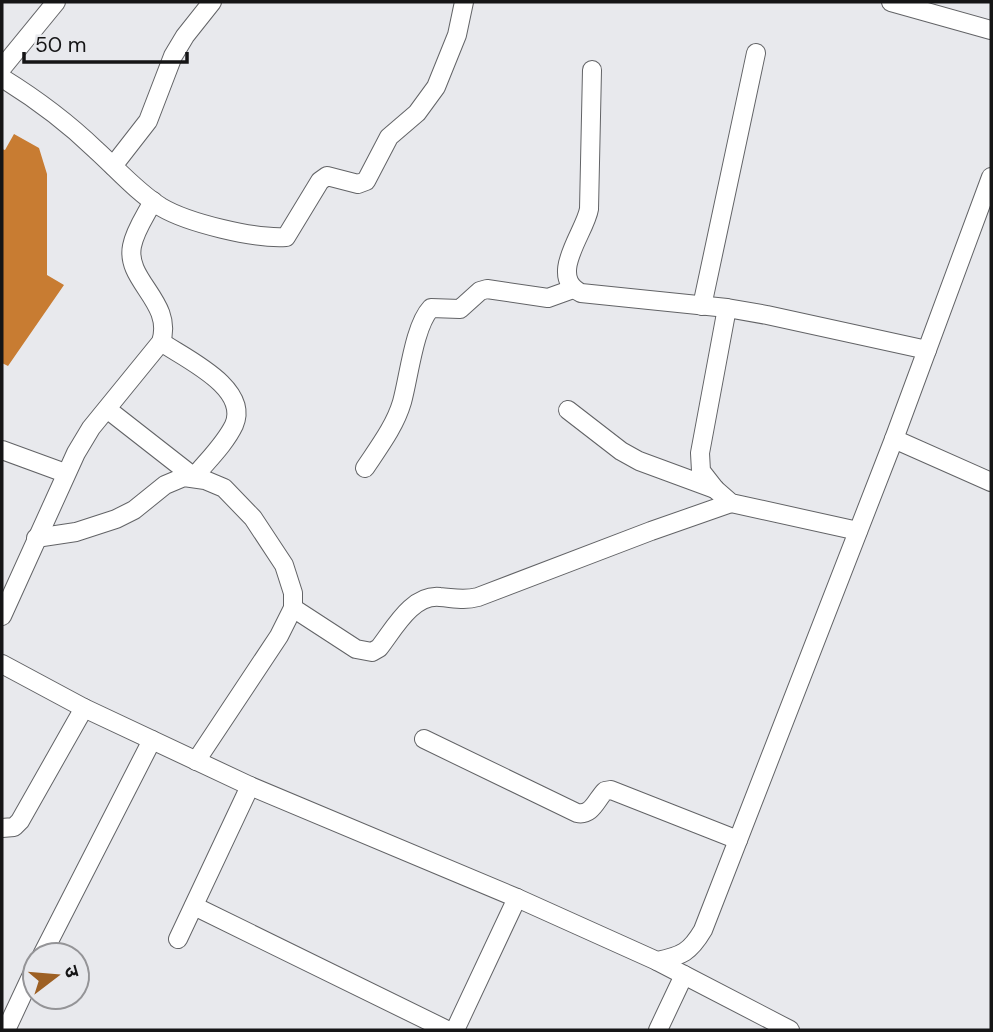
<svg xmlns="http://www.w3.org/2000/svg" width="993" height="1032" viewBox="0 0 993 1032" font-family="'DM Sans','Noto Sans Devanagari',sans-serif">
	<rect width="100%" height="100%" fill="#e8e9ed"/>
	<polygon fill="#c87c32" points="14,134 39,148 47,174 47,275 64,285 8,366 2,363 2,149 5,150"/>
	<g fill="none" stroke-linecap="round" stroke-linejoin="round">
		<g stroke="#626366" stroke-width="20">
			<g id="minor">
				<polyline points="891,2 991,30"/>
				<polyline points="2,68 56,2"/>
				<path d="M592 70 589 209C585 233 547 276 581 293L727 308 767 315 927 350"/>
				<path d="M2 78C36 99 67 122 96 150 117 169 137 192 161 207 188 223 254 239 286 237L320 181 327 176 358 184 366 181 389 137 417 113 436 87 457 35 464 2"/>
				<polyline points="113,166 148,121 173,56 185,36 212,2"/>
				<polyline points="702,306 756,53"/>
				<polyline points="727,308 700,453 701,471 715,489 731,503 858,531"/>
				<path d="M107 409 194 477C207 461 225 444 234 425 250 388 186 359 161 342"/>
				<polyline points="568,410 621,451 639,461 715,489"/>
				<polyline points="894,439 991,482"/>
				<polyline points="2,450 65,473"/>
				<path d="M365 468C379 447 395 426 402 402 409 377 414 326 431 308L460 309 480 291 487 289 548 298 573 289"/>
				<polyline points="36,538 76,532 116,519 134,510 165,485 184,477 205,480 224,488 253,518 284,565 293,593 293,608 279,636 196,761"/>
				<path d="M293 608 356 649 372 652 379 648C394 629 412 594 440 597 454 598 464 601 478 597L651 531 731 503"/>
				<path d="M2 616 76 453 91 428 161 342C174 302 125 281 132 246 135 230 146 215 153 201"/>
				<path d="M2 664 84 708 250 786 517 898 657 961C682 956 690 952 703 930L894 439 991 177"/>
				<path d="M424 739 577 813C592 816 596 800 605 791L611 790 738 840"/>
				<polyline points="2,828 14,827 20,821 84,708"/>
				<polyline points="194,906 447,1030"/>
				<polyline points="178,939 250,786"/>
				<polyline points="42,955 152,740"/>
				<polyline points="657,961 790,1030"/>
				<polyline points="6,1030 35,968"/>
				<polyline points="455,1030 517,898"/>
				<polyline points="658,1030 684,975"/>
			</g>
		</g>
		<use href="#minor" stroke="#fff" stroke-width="18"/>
	</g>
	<rect width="993" height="1032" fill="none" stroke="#151516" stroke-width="7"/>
	<g transform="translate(56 976) rotate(74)"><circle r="33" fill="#e8e9ed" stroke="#949497" stroke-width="2"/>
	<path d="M0-5L12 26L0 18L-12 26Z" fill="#9d6024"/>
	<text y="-10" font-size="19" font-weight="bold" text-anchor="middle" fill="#151516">उ</text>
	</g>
	<path d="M24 52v10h163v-10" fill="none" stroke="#151516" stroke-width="3.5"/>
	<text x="35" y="52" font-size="21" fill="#151516" stroke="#e8e9ed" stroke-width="5" paint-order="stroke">50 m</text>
</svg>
